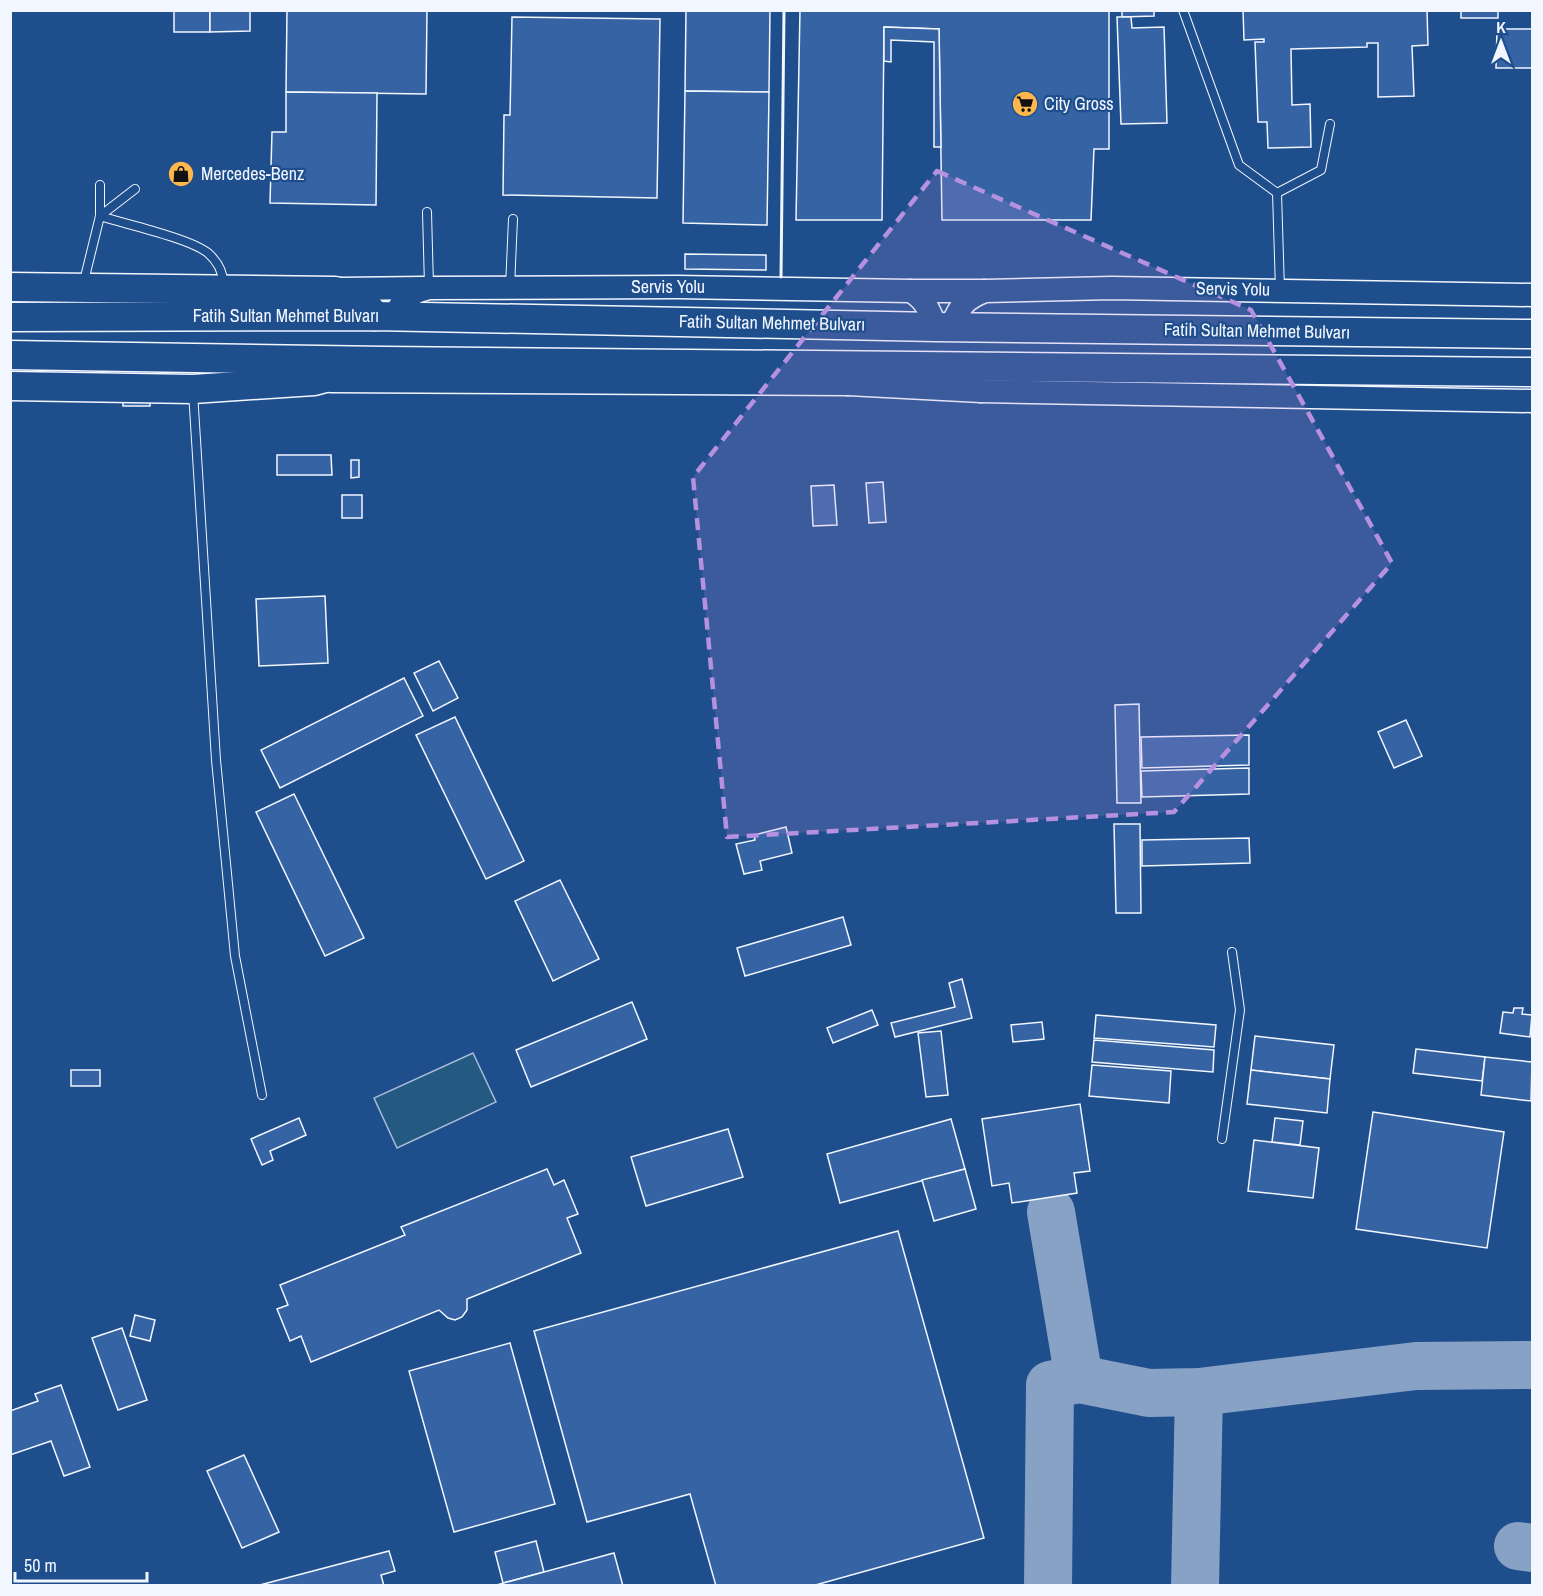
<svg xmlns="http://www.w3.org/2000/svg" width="1543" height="1596" viewBox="0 0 1543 1596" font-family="'Archivo Narrow',sans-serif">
	<rect width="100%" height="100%" fill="#1f4e8c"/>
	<polygon fill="#245a82" stroke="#a8bbd7" stroke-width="1.5" points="473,1053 496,1102 397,1148 374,1098"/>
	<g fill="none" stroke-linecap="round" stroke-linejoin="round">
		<g stroke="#88a2c6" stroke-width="48">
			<polyline points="1051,1212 1079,1379"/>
			<polyline points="1518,1546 1532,1548"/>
			<polyline points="1048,1586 1050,1385 1079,1379 1149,1393 1199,1392 1416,1366 1532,1365"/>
			<polyline points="1195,1586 1199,1392"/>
		</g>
	</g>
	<g fill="#3563a3" stroke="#f2f6ff" stroke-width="1.5">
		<rect x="174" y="10" width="36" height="22"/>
		<polygon points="210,10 250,10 250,31 210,32"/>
		<polygon points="287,10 427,10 426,94 286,92"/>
		<polygon points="686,10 770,10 769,92 685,91"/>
		<polygon points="800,10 1109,10 1109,149 1094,149 1091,220 942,220 939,29 884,27 882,220 796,220"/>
		<polygon points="1122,10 1154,10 1154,16 1122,17"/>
		<polygon points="1243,10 1427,10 1428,45 1412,46 1414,96 1378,97 1378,43 1367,43 1367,47 1291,49 1292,105 1310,104 1311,147 1268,148 1267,122 1258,122 1255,42 1264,42 1264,39 1244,40"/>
		<rect x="1461" y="10" width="37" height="8"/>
		<polygon points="512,17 660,19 657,198 503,195 504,115 510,115"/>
		<polygon points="1117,17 1131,17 1132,28 1164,27 1167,123 1121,124"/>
		<polygon points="884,27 939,29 941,147 934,147 934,42 891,40 891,62 884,61"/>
		<polygon points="1497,29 1532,29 1532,68 1496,68"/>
		<polygon points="685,91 769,92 767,225 683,223"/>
		<polygon points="286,92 377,93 376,205 270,203 272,132 286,132"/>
		<polygon points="685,254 766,255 766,270 685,269"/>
		<rect x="123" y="399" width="27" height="7"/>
		<polygon points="277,455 331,455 332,475 277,475"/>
		<polygon points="351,460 359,460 359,477 351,478"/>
		<polygon points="883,482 886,522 869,523 866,483"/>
		<polygon points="834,485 837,525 813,526 811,486"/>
		<rect x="342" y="495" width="20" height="23"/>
		<polygon points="325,596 328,663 259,666 256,599"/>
		<polygon points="439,661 458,698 433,711 414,673"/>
		<polygon points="404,678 423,716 280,788 261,750"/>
		<polygon points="1139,704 1141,803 1117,803 1115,705"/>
		<polygon points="455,717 524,861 486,879 416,735"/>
		<polygon points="1406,720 1422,756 1394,768 1378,732"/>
		<polygon points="1249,735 1249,765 1142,768 1141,737"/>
		<polygon points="1249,768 1249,794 1142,797 1141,771"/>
		<polygon points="294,794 364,938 325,956 256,812"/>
		<polygon points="1114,824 1140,824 1141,913 1116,913"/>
		<polygon points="786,827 792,853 760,861 762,870 744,874 736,844 755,840 754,835"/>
		<polygon points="1249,838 1250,863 1142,866 1142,840"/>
		<polygon points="560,880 599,959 553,981 515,901"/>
		<polygon points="843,917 851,945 745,976 737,948"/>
		<polygon points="962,979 972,1018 895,1037 891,1023 955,1007 949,983"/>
		<polygon points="632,1002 647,1039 531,1087 516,1050"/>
		<polygon points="1514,1008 1523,1008 1522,1014 1532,1015 1530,1037 1500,1033 1503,1012 1513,1013"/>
		<polygon points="872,1010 878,1025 833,1043 827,1028"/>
		<polygon points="1096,1015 1216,1025 1214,1047 1094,1038"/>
		<polygon points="1042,1022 1044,1039 1013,1042 1011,1025"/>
		<polygon points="941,1031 948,1095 926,1097 918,1033"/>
		<polygon points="1255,1036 1334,1045 1330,1079 1251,1070"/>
		<polygon points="1094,1040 1214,1050 1213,1072 1092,1062"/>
		<polygon points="1416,1049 1485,1057 1482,1081 1413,1073"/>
		<polygon points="1485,1057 1532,1062 1531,1101 1481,1095"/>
		<polygon points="1092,1065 1171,1071 1169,1103 1089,1096"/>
		<rect x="71" y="1070" width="29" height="16"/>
		<polygon points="1251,1070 1330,1079 1327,1113 1247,1104"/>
		<polygon points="1080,1104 1090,1171 1074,1173 1077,1193 1012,1203 1009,1183 992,1186 982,1119"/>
		<polygon points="1373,1112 1504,1132 1487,1248 1356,1229"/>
		<polygon points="299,1118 306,1135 270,1151 273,1160 262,1165 251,1139"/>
		<polygon points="1275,1118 1303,1121 1300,1145 1272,1142"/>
		<polygon points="951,1119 965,1169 840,1203 827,1154"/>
		<polygon points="728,1129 743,1177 646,1206 631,1157"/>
		<polygon points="1254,1140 1319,1148 1313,1198 1248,1191"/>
		<polygon points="547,1169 554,1185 564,1180 578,1214 567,1218 581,1253 467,1299 467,1310 462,1317 455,1320 448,1318 439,1310 311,1362 301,1336 290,1341 277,1309 288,1305 280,1285 405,1235 401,1227"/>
		<polygon points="965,1169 976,1209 934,1221 922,1180"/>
		<polygon points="898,1231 984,1538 812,1586 716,1586 690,1494 587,1522 534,1331"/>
		<polygon points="135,1315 155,1320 150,1341 130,1336"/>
		<polygon points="122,1328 147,1400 118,1410 92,1338"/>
		<polygon points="510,1343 555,1504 454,1532 409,1371"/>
		<polygon points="61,1385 90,1467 64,1476 51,1441 10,1455 10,1411 38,1401 35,1394"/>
		<polygon points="244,1455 279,1532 242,1548 207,1471"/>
		<polygon points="536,1541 544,1572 503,1583 495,1552"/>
		<polygon points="389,1551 395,1571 381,1575 384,1586 256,1586"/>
		<polygon points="614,1553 623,1586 493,1586 544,1572"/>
	</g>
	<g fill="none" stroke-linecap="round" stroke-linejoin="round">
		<g stroke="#f2f6ff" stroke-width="10">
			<g id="lane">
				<polyline points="1183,10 1239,165 1277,193"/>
				<polyline points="1277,193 1280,290"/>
				<polyline points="1277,193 1321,170 1330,124"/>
				<polyline points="427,212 429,286"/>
				<path d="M100 216C125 224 189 238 208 253 218 262 224 272 223 286"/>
				<polyline points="100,216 135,189"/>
				<polyline points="83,285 100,216 100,185"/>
				<polyline points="510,287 513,219"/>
				<polyline points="193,392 216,760 235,956 262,1095"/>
				<polyline points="1222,1139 1240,1010 1232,952"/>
			</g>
		</g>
		<g stroke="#f2f6ff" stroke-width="25">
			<g id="secondary">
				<polyline points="340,289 424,288"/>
				<polyline points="910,291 984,291"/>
				<path d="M394 317C401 300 411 292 429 288L677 287 910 291C925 298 930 312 936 327"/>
				<path d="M951 327C960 306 964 299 985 291L1112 288 1532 295"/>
				<polyline points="957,367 981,391 1532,401"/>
				<polyline points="331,381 848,384 881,365"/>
				<polyline points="848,384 981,391"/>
			</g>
		</g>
		<g stroke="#f2f6ff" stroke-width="31">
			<g id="highway">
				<path d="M10 287 335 291C357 296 362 298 375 316"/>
				<polyline points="10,317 375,316 936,327 1532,334"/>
				<polyline points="10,355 385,361 1532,372"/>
				<polyline points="10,386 193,389 314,381 354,370"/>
			</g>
		</g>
		<use href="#lane" stroke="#1f4e8c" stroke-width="8"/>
		<use href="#secondary" stroke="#1f4e8c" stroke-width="22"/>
		<use href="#highway" stroke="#1f4e8c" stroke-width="28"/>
		<polyline stroke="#f2f6ff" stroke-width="3" points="781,277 784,10"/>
	</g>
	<path fill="#b691df" fill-opacity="0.2" stroke="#b691df" stroke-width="4.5" stroke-dasharray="12 8" stroke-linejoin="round" d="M937 171 1251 310 1392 563 1174 812 727 837 693 477Z"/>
	<defs>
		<g id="supermarket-disc" transform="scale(1.35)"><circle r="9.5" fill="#ffb74d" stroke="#1f4e8c"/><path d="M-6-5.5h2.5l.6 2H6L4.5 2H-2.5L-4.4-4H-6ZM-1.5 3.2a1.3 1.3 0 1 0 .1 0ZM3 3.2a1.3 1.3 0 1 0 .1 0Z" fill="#111"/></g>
		<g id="shop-disc" transform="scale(1.35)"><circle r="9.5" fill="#ffb74d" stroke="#1f4e8c"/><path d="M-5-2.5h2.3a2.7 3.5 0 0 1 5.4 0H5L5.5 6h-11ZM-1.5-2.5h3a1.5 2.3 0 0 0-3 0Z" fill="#111"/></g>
	</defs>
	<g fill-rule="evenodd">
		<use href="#supermarket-disc" x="1025" y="104"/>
		<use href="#shop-disc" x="181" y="174"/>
	</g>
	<g text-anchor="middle" stroke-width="4.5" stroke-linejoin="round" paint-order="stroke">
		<g font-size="18" fill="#f2f6ff" stroke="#1f4e8c" text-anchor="start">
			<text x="1044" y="110">City Gross</text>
			<text x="201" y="180">Mercedes-Benz</text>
		</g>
		<g font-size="18" fill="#f2f6ff" stroke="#1f4e8c">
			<text x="668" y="293">Servis Yolu</text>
			<text transform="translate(1233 289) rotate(1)" y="6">Servis Yolu</text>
			<text x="286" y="322">Fatih Sultan Mehmet Bulvarı</text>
			<text transform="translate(772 323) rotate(1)" y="6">Fatih Sultan Mehmet Bulvarı</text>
			<text transform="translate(1257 331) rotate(1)" y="6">Fatih Sultan Mehmet Bulvarı</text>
		</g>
	</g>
	<rect width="1543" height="1596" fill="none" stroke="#f2f6ff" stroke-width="24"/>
	<g transform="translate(1501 42)" stroke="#1f4e8c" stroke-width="4.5" paint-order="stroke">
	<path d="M0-4.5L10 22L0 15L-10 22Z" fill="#f2f6ff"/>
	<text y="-9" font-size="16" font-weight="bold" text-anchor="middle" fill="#f2f6ff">K</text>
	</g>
	<path d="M15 1572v9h132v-9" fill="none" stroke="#f2f6ff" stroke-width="3"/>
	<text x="24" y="1572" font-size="18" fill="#f2f6ff" stroke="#1f4e8c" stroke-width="4.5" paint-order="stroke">50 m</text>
</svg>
